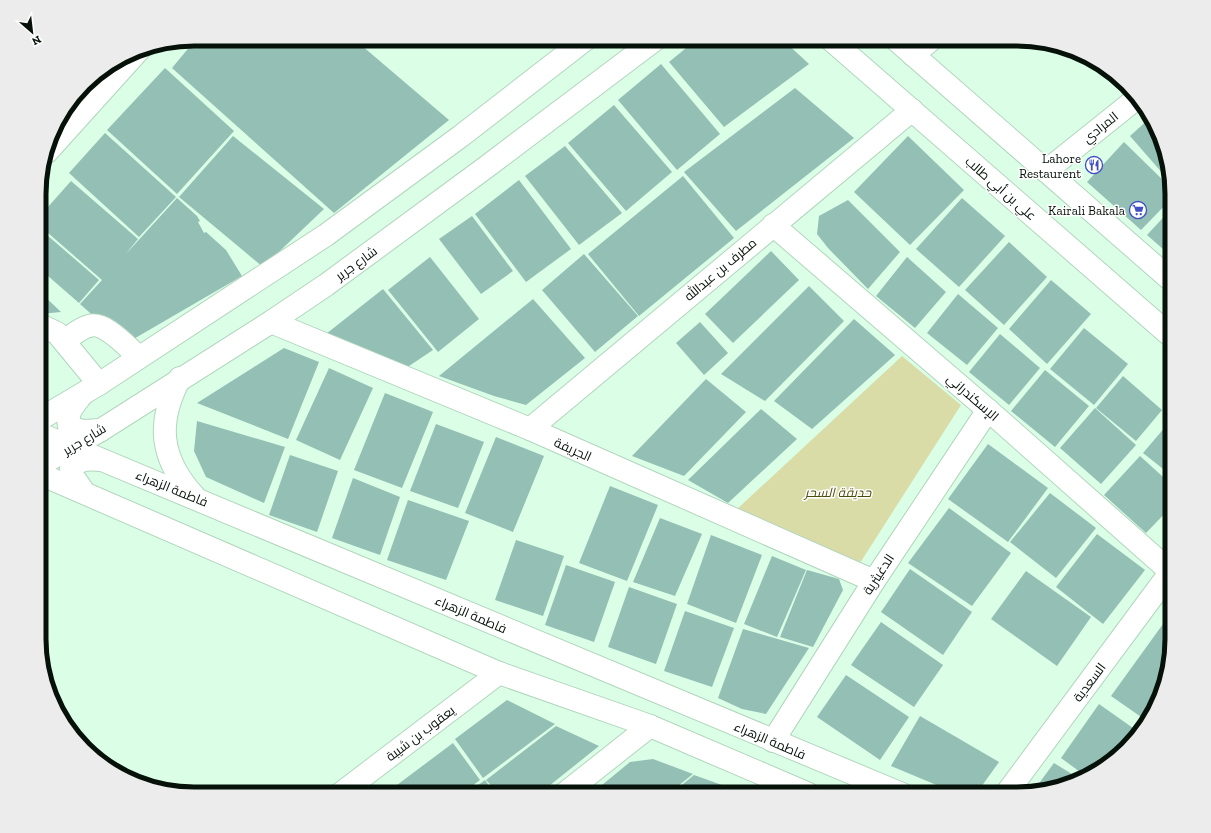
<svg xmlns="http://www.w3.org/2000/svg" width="1211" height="833" viewBox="0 0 1211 833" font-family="'Zilla Slab',Cairo,serif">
	<rect width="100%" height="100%" fill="#dbfee6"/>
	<polygon fill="#dadca7" points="902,356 961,405 860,563 736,510"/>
	<g fill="#93bfb5">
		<polygon points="196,39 354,39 449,120 334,213 172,68"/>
		<polygon points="697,39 782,39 809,64 724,127 669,62"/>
		<polygon points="661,64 720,134 677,170 618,100"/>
		<polygon points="165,68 234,131 177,194 107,130"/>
		<polygon points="795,88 854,138 736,231 684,172"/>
		<polygon points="614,105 672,172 626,211 568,143"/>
		<polygon points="1151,117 1171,183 1130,136"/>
		<polygon points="105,133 176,197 139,237 69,173"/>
		<polygon points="233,136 324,209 263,267 179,197"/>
		<polygon points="908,136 964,190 910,245 854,192"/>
		<polygon points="1124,142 1172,189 1172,198 1141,230 1087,182"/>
		<polygon points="565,146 622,213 579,245 525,176"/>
		<polygon points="683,176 734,238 639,316 588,254"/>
		<polygon points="519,180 571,249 526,282 475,214"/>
		<polygon points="71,181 138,239 125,255 177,198 197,216 200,221 198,222 204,233 206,232 226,250 242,276 125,344 80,304 102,280 40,226 40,216"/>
		<polygon points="962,198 1005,236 959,287 916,249"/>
		<polygon points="848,200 900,252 868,289 828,248 817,234 819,216"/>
		<polygon points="1172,208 1172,257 1147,235"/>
		<polygon points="472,216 513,271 481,294 439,239"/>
		<polygon points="40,229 99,280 79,303 40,269"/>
		<polygon points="1009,242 1047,277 1004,325 965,290"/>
		<polygon points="771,251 799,280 733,343 705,314"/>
		<polygon points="584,254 638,316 595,352 542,290"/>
		<polygon points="430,257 479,319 438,352 388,290"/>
		<polygon points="907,257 946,292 915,328 876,296"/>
		<polygon points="1051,280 1091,314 1047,364 1009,329"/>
		<polygon points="809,286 844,321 765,401 721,374"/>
		<polygon points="383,289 433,350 406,368 326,334"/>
		<polygon points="40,292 61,312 40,314"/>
		<polygon points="958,294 998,328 967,365 927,333"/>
		<polygon points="533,299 585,358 526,405 494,396 439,376"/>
		<polygon points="854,319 895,355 812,429 774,401"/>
		<polygon points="700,322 728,353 704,375 676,343"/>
		<polygon points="1084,328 1128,364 1094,405 1050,369"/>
		<polygon points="1000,334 1040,368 1009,405 969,372"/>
		<polygon points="284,348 319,362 288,439 197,403"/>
		<polygon points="329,368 373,388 340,460 296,440"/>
		<polygon points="1045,370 1089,406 1055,447 1011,411"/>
		<polygon points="1123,376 1162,410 1136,441 1096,408"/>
		<polygon points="706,379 746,412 684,476 632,456"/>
		<polygon points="385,393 433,412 402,488 354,470"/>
		<polygon points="1095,408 1136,445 1101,484 1060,448"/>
		<polygon points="761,409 797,439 728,503 688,480"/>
		<polygon points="1172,419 1172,476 1143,453"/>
		<polygon points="197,421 285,447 264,503 206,477 194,451"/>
		<polygon points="436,424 484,442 458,508 410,491"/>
		<polygon points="496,437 544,456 513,532 465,513"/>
		<polygon points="988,444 1048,488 1008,542 948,499"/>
		<polygon points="290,455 338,471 317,532 269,515"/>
		<polygon points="1140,456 1172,485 1172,506 1146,533 1104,495"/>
		<polygon points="353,478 400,497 380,555 332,538"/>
		<polygon points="610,486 658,505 627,581 579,563"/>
		<polygon points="1050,493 1096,528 1056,578 1010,542"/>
		<polygon points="408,500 469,521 446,580 387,560"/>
		<polygon points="949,508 1011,553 972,606 908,563"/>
		<polygon points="660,518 702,534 675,596 633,582"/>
		<polygon points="1097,534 1145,570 1103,624 1056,587"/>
		<polygon points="711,535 762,555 736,623 687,604"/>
		<polygon points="516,540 564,556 543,616 495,600"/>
		<polygon points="772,556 806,570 777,637 744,624"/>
		<polygon points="566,565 615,582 594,642 545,625"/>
		<polygon points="910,569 972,612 943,655 881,612"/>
		<polygon points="807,570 839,579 843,590 813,647 780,637"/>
		<polygon points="1026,571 1091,617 1057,666 991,619"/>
		<polygon points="629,587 677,604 656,664 608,647"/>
		<polygon points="685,611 734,628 712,687 664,671"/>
		<polygon points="881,622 943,665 914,707 851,665"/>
		<polygon points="1163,624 1172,630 1172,649 1164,689 1147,721 1111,696"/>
		<polygon points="743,629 809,648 766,714 742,709 718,698"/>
		<polygon points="846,675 909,717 880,760 817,717"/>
		<polygon points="507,700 555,724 483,778 455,739"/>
		<polygon points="1099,704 1140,733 1087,777 1061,758"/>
		<polygon points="920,716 999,762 976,794 958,794 891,766"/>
		<polygon points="556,726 599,746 539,794 499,794 486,780"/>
		<polygon points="453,743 480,780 461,794 385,794"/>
		<polygon points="653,759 693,774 668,794 591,794 630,762"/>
		<polygon points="1054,763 1080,779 1034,790"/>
		<polygon points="694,775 747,794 671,794"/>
		<polygon points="485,780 495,794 466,794"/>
	</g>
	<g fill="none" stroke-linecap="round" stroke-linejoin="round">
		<g stroke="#b2d5bd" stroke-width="24">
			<g id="minor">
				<polyline points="913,55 932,39"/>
				<polyline points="47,152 139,50"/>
				<polyline points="1046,171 1136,99"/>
				<polyline points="773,225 988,410 1171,572"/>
				<polyline points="271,322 530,429 874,581"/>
				<polyline points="40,325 57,333 99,384"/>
				<path d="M64 341C72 336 80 328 89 326 105 321 127 347 139 357"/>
				<polyline points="530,429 912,110"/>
				<polyline points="773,741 874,581 988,410"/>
				<polyline points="340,794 499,673"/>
				<polyline points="564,794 650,726"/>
				<polyline points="768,794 782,783"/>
				<polyline points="1006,794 1172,570"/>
			</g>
		</g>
		<g stroke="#b2d5bd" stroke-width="24">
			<g id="major">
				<polyline points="830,39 1172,337"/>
				<polyline points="895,39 1172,281"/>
				<path d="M180 378C156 423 160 459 195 497"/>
				<path d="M81 396C73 406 66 413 69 427L83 431 101 430"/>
				<polyline points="40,419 99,384 326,235 461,136 586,39"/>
				<polyline points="40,434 902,794"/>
				<polyline points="40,465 101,430 271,322 326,285 485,168 656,39"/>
				<polyline points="40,474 499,673 650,726 809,794"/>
				<path d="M84 492 72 475 71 469C78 458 90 459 102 460"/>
			</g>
		</g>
		<use href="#minor" stroke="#fff" stroke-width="22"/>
		<use href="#major" stroke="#fff" stroke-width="22"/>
	</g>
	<defs>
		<g id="restaurant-ring" transform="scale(0.9)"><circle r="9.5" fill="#fff" stroke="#4050c4" stroke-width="1.5"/><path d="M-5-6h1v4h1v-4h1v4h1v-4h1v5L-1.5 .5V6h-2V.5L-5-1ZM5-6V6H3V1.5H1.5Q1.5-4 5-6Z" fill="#4050c4"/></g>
		<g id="supermarket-ring" transform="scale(0.9)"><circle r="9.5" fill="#fff" stroke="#4050c4" stroke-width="1.5"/><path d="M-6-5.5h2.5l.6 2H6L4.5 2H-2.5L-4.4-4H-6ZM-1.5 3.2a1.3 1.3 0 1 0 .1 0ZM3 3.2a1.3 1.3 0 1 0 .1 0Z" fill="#4050c4"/></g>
	</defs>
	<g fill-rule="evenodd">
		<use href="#restaurant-ring" x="1094" y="165"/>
		<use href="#supermarket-ring" x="1138" y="210"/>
	</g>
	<g text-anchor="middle" stroke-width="3" stroke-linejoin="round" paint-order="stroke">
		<g font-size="13" fill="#051109" stroke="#fff">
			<text transform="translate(1100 127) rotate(-39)" y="5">المرادي</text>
			<text transform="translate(1001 188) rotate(41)" y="5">علي بن أبي طالب</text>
			<text transform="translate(356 263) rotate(-36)" y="5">شارع جرير</text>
			<text transform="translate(720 269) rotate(-40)" y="5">مطرف بن عبدالله</text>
			<text transform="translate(973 397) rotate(41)" y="5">الإسكندراني</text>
			<text transform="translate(84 439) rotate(-31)" y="5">شارع جرير</text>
			<text transform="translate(573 449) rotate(24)" y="5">الجريفة</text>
			<text transform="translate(172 488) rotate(22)" y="5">فاطمة الزهراء</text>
			<text transform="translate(878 574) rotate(-57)" y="5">الدغيثرية</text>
			<text transform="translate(471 614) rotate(23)" y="5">فاطمة الزهراء</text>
			<text transform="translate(1089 682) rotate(-53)" y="5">السعدية</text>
			<text transform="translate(420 733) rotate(-37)" y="5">يعقوب بن شيبة</text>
			<text transform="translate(770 740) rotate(23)" y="5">فاطمة الزهراء</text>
		</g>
		<g font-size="13" fill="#051109" stroke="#fff" text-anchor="end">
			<text x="1081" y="163">Lahore<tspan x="1081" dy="15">Restaurent</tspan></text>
			<text x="1125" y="215">Kairali Bakala</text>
		</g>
		<g font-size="13" font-style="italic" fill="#4c4c09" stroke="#fff">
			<text x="838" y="497">حديقة السحر</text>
		</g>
	</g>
	<path d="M0 0H1211V833H0ZM194 46H1017A148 148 0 0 1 1165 194V639A148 148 0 0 1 1017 787H194A148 148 0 0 1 46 639V194A148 148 0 0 1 194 46Z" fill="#ebeceb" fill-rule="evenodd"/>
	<path fill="none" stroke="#051109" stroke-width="5" d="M194 46H1017A148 148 0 0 1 1165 194V639A148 148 0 0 1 1017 787H194A148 148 0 0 1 46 639V194A148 148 0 0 1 194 46Z"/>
	<g transform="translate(32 32) rotate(152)" stroke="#ffffff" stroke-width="3" paint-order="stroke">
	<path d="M0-3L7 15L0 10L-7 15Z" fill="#051109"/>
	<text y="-6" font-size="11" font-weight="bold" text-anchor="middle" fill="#051109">N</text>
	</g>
</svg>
